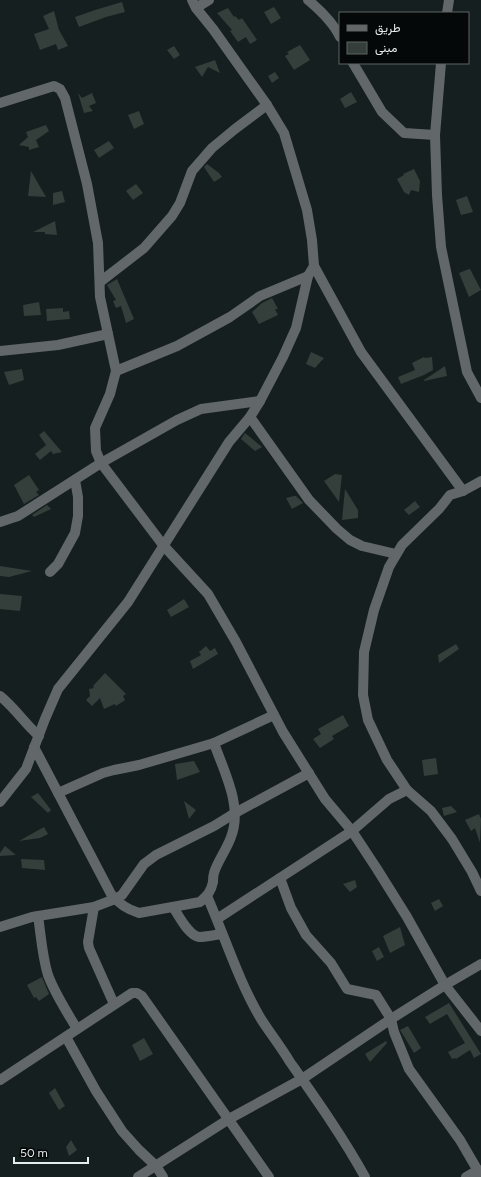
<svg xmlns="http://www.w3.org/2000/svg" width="481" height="1177" viewBox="0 0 481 1177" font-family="Figtree,Vazirmatn,sans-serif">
	<rect width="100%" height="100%" fill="#151f1f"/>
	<g fill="#343e3a">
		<polygon points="122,2 125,12 106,17 79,27 75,17 95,10"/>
		<polygon points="274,7 281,18 271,24 264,12"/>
		<polygon points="228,8 234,17 235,16 239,20 242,18 257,40 250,44 246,37 238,42 230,31 232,30 217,13"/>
		<polygon points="54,11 59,30 68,46 58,50 56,44 40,50 34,34 49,29 43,16"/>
		<polygon points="300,45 310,60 294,70 285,56 289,54 287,52"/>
		<polygon points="174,46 180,55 174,59 167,50"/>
		<polygon points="215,60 220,73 208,67 202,77 195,67"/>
		<polygon points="275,72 279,78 272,83 268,76"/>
		<polygon points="351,92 357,102 345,108 340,99"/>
		<polygon points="78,93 82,98 92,93 96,103 89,106 93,111 84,113"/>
		<polygon points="139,111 144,124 134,129 128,115"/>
		<polygon points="46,125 49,131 36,140 39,147 29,150 29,147 19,145 28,137 26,132"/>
		<polygon points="109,141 114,148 99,158 94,150"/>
		<polygon points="207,164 219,173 222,177 214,182 204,167"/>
		<polygon points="414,169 420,181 419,192 411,190 409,195 404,192 397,179 404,175 403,174"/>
		<polygon points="31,171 46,197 28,196"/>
		<polygon points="136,184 143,193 133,200 126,191"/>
		<polygon points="62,191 65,202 53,205 53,193"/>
		<polygon points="467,196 473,212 461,215 456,200"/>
		<polygon points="55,221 57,235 45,234 45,232 33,232"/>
		<polygon points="469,269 470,269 481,290 469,297 459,273"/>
		<polygon points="117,279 134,319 126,323 121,306 116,308 113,301 116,300 107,285"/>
		<polygon points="272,298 278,309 275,309 278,315 259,324 252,312 262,303"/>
		<polygon points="39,302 41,315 24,316 23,305"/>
		<polygon points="63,308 63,312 69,311 70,319 47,321 46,309"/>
		<polygon points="311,352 324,358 315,368 306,364"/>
		<polygon points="424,357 425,358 432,357 433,370 424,375 401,384 398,377 415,370 412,363"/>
		<polygon points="445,366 447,376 424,381 424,380"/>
		<polygon points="22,369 24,380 9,385 4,372"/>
		<polygon points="44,431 62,452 53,454 51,451 40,460 35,454 46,445 39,435"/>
		<polygon points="245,433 262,447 255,451 241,439"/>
		<polygon points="335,474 342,475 339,502 324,481"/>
		<polygon points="29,475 39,490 36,492 39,495 24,504 14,485"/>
		<polygon points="345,489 358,510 358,518 342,520"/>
		<polygon points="294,496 296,496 303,503 292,509 286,498"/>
		<polygon points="415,501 420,507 409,515 404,510"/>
		<polygon points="47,505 51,509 34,517 32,515"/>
		<polygon points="0,566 32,571 9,577 0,576"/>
		<polygon points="0,594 22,596 20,611 0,609"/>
		<polygon points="184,599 189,607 171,617 167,610"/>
		<polygon points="456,644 459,649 439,663 438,655"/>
		<polygon points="206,646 210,651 215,648 218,654 193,669 190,661 201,655 199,652"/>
		<polygon points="105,673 126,694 123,696 125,700 116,706 115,704 104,709 100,698 92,706 86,700 90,696 89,689 94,688 93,686"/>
		<polygon points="343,715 349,726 332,736 334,739 320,748 313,739 321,734 318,729"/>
		<polygon points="436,758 438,774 424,776 422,760"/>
		<polygon points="194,761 200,772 177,780 175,764"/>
		<polygon points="38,793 51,810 48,813 31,797"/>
		<polygon points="184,801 196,810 189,819"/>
		<polygon points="451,806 457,812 444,816 442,808"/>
		<polygon points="479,814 481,819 480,843 475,828 471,831 465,820"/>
		<polygon points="44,827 48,834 40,838 19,841"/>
		<polygon points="5,846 16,855 0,856 0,853"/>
		<polygon points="21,859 44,860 45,870 22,868"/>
		<polygon points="355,880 357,887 350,892 343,884"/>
		<polygon points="439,899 443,906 435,911 431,903"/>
		<polygon points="400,927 405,945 390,953 383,936"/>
		<polygon points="379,947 384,957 377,961 372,951"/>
		<polygon points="42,977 49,994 39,1001 36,997 34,998 27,985"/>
		<polygon points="449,1003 481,1054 474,1058 470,1050 456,1059 455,1058 452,1059 448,1052 465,1043 447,1014 430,1024 425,1017"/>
		<polygon points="408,1026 421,1048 414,1053 400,1030"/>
		<polygon points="144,1038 153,1054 140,1061 132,1045"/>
		<polygon points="386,1041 387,1043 370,1062 365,1054"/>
		<polygon points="55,1088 65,1106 59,1110 49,1093"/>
		<polygon points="71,1140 77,1150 69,1156 66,1147"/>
	</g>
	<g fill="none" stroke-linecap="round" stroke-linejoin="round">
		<g stroke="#626769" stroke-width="10">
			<path d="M308 0C320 10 333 22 340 37"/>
			<polyline points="196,8 209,0"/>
			<polyline points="447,13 449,0"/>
			<polyline points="353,63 382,112 404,133 435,135"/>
			<polyline points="441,63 435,135 437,195 441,247 467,372 481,398"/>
			<polyline points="0,103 54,86 60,89 65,98 87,184 98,243 100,297 116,371 110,394 95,428 96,451 101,463 163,545 208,594 236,642 283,732 325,799 352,831 377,869 407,917 445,985 481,1031"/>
			<polyline points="314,266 361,352 463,491"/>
			<polyline points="100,282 144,248 172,216 180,203 192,171 212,148 235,129 267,105"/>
			<polyline points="0,351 58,345 108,334"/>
			<polyline points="116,371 177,346 230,317 260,296 308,276"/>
			<polyline points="250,417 309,500 337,529 350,540 362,546 396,554"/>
			<polyline points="481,481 463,491 450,495 439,509 402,545 389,567 374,610 364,652 363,695 368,720 387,760 407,790 431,811 452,839 472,872 481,891"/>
			<polyline points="0,522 18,516 101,463 177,420 201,409 260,401"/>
			<polyline points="50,572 58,564 75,533 78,516 78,497 75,480"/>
			<path d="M0 696C15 708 25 724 39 736"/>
			<path d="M34 747 111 894C118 903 129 910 139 913L200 902C207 896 211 892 213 882 213 879 213 876 214 873 217 862 227 849 231 837 243 806 224 772 214 743"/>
			<polyline points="58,793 103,773 114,770 139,765 214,743 274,715"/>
			<polyline points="0,802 26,769 45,719 58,689 128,602 229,442 250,417 260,401 283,357 296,328 308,276 314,266 312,240 307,210 284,133 267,105 213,29 196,8 192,0"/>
			<polyline points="280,878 291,908 306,935 331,963 347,989 376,995 391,1019 394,1032 409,1069 460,1140 481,1176"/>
			<path d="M207 896C225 937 238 980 261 1019 270 1033 281 1047 290 1062 316 1099 343 1137 365 1177"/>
			<polyline points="94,907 88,942 89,948 114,1004"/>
			<path d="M173 907C179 916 188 935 199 937 206 937 215 935 221 934"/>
			<path d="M38 916C41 935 42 956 48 975 55 994 67 1012 77 1029"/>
			<polyline points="217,919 352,831 389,799 407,790"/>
			<polyline points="0,927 32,917 94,907 115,899 122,895 144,864 156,855 214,826 235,813 309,773"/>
			<polyline points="66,1037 96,1091 122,1131 139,1150 156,1166 163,1177"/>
			<polyline points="0,1080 132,993 137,993 142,996 269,1177"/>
			<polyline points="138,1177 229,1119 302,1079 391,1019 445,985 481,964"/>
			<polyline points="466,1177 478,1170"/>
		</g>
	</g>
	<rect x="339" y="12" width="130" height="52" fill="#050808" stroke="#5f6363"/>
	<rect x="347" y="25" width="20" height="6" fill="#626769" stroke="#5f6363"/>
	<text x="375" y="32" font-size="12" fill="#e5ecec">طريق</text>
	<rect x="347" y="42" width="20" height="12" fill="#343e3a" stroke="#5f6363"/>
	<text x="375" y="52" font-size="12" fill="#e5ecec">مبنى</text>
	<path d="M14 1157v6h74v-6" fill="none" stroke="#e5ecec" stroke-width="2"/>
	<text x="20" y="1157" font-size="12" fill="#e5ecec" stroke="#050808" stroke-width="3" paint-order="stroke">50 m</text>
</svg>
